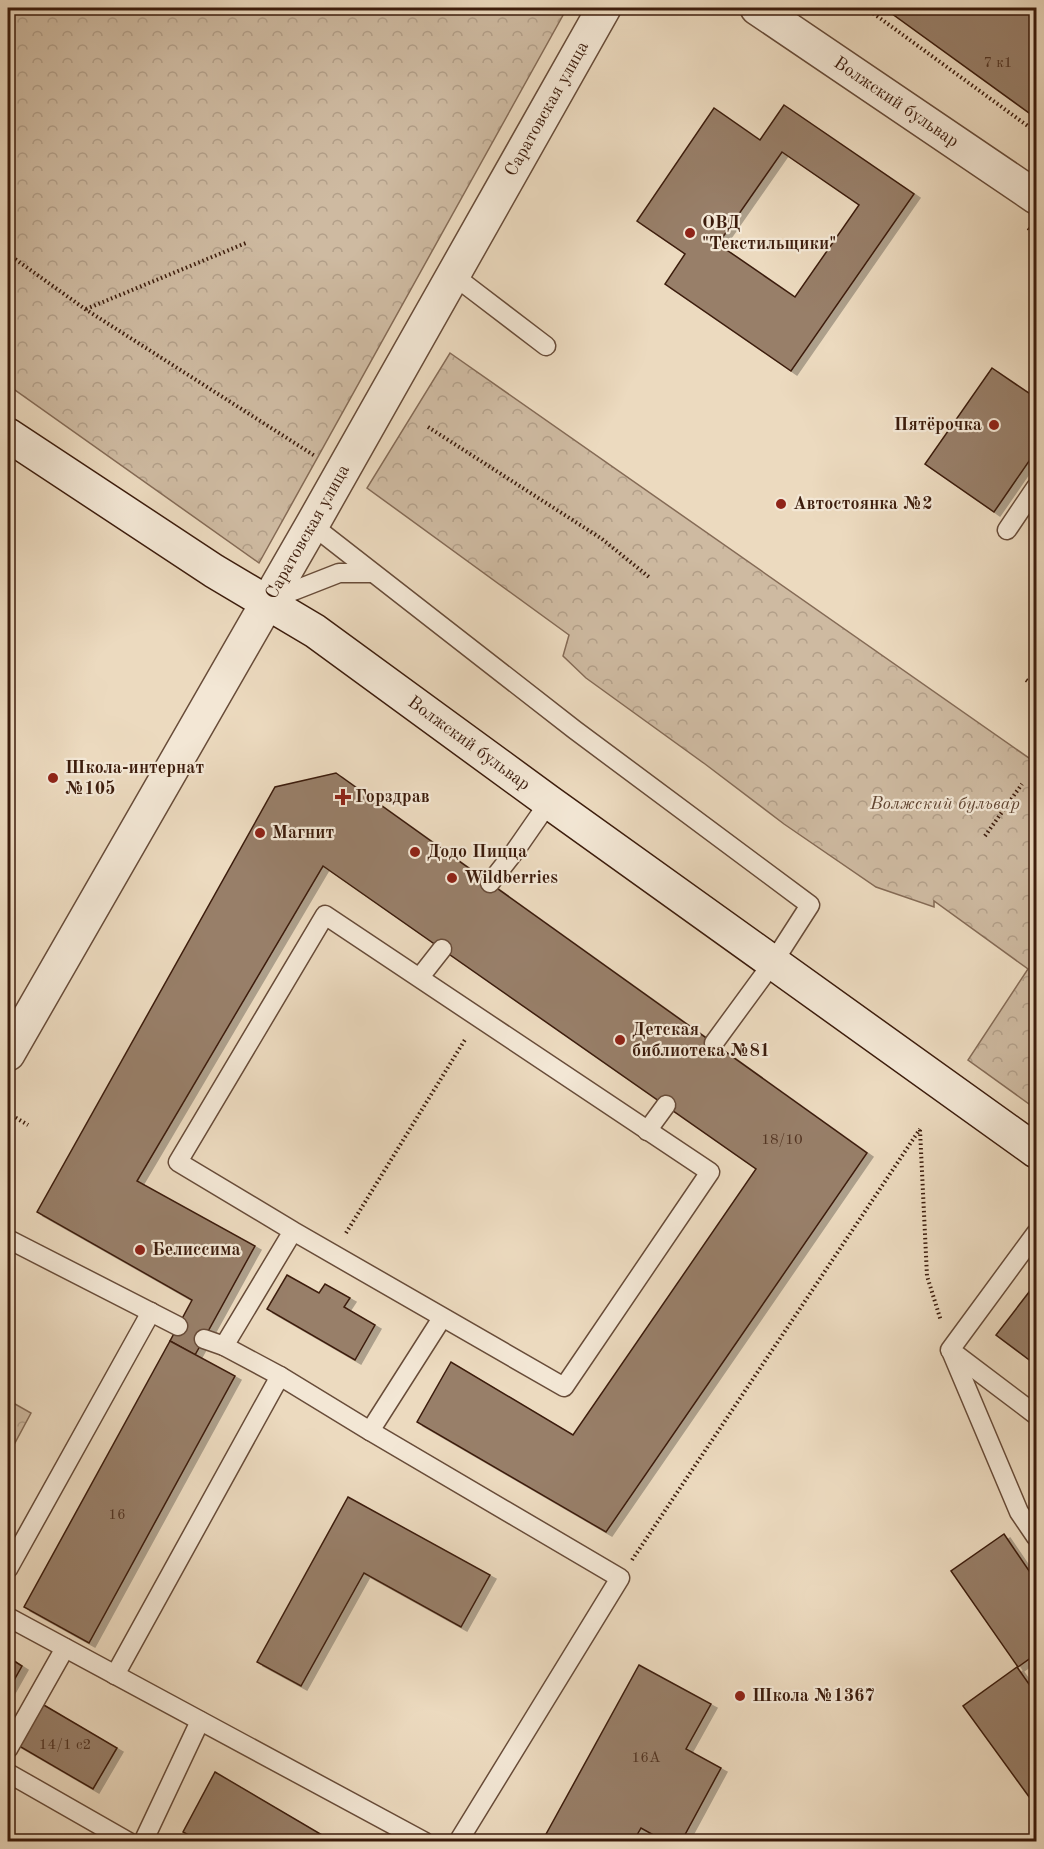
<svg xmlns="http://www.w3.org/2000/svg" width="1044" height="1849" font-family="'Old Standard TT',serif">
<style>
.forest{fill:url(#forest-crowns);stroke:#856b56;stroke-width:1.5}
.building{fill:#987f69;stroke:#3c1c0c;stroke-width:1.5;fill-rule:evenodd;filter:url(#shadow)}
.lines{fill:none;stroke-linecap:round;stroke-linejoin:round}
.service-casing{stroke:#684c39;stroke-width:21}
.tertiary-casing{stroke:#684c39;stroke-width:36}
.secondary-casing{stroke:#3c1c0c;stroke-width:36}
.path{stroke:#3c1c0c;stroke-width:4;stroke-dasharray:1.5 3;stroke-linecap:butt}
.service{stroke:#f3e7d5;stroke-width:18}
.tertiary{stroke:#f3e7d5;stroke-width:33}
.secondary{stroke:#f3e7d5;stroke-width:33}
.poi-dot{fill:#8f2418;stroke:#f3e7d5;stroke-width:2}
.labels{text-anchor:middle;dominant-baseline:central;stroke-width:4.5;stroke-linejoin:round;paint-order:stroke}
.number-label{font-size:15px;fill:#533523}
.street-label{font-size:18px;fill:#3c1c0c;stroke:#f3e7d5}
.poi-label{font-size:18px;font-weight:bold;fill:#3c1c0c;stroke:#f3e7d5;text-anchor:start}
.park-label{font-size:18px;font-style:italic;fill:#604431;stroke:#f3e7d5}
</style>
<defs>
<pattern id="forest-crowns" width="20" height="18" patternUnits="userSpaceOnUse" patternTransform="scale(1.5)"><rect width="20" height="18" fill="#cebaa1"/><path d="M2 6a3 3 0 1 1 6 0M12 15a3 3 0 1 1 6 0" fill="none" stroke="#b29f89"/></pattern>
<filter id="shadow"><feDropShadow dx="6" dy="4" stdDeviation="0" flood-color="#0004"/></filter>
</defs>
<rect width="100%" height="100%" fill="#ecdabf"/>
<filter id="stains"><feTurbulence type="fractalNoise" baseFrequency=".00333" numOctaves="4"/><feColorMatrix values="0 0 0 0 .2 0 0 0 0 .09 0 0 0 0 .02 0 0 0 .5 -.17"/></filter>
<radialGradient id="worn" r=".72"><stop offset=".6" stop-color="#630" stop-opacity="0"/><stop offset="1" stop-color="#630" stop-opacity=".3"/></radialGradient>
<g class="forest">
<path d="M8 8H567L259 563 8 385Z"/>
<path d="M450 353 1036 763V1109L968 1060 1028 969 934 901V907L876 887 784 824 705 764 586 678 563 656 569 635 367 488Z"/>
<path d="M8 1400 31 1413 9 1454 8 1453Z"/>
</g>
<g class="building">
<path d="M884 8H1036V118Z"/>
<path d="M784 105 914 194 791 371 665 284 685 254 637 221 714 108 760 140ZM782 152 859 205 795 297 718 244Z"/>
<path d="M992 368 1036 398V451L994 512 925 464Z"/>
<path d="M336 773 867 1153 606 1532 417 1422 451 1362 573 1435 756 1169 323 866 137 1181 255 1246 195 1355 170 1341 192 1300 37 1212 275 787Z"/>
<path d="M287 1275 319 1293 325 1284 350 1298 344 1307 375 1325 355 1360 267 1309Z"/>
<path d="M1036 1283V1365L996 1335Z"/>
<path d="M170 1341 235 1376 89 1643 24 1607Z"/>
<path d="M348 1497 490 1575 461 1627 364 1573 301 1686 257 1662Z"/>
<path d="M1004 1534 1036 1581V1654L1018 1667 951 1571Z"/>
<path d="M8 1657 22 1666 8 1691Z"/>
<path d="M639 1665 711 1704 686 1749 721 1768 681 1842H666L641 1828 633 1842H555L545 1836Z"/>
<path d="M1017 1667 1036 1694V1803L1035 1805 963 1706Z"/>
<path d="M37 1701 117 1748 93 1789 14 1743Z"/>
<path d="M215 1772 334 1842H201L183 1832Z"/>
</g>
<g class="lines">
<defs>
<g id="service">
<path d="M453 275 546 346"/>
<path d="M312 525 575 730 810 905 774 961 714 1043"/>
<path d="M1007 530 1036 487"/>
<path d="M270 600 339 573H372"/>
<path d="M490 883 515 851 549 802"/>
<path d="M420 977 442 949"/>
<path d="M647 1131 666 1105"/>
<path d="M1036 1233 950 1350 1036 1415"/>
<path d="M8 1239 178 1326"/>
<path d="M442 1318 370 1431 620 1578 458 1842"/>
<path d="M224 1346 293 1231 178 1162 325 915 710 1172 564 1387 293 1231"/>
<path d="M951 1351 1019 1512 1036 1537"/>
<path d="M280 1376 370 1431"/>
<path d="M8 1569 151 1312"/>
<path d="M8 1617 425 1842"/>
<path d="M115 1675 280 1376 224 1346 204 1339"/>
<path d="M8 1749 65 1648"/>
<path d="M8 1773 129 1842"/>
<path d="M143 1842 200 1721"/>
</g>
<g id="tertiary">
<path id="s1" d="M757 8 1036 197"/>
<path id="s2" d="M8 1054 312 525 604 8"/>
</g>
<g id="secondary">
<path id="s3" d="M8 435 214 571 315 631 549 802 1036 1151"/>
</g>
</defs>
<use href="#service" class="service-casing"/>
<use href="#tertiary" class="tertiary-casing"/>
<use href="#secondary" class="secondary-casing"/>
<g class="path">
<path d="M866 8 1036 132"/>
<path d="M1028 228 1036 234"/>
<path d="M8 254 85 309 315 456"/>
<path d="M86 309 246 243"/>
<path d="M428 427 602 539 649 577"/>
<path d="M1026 680 1036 687"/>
<path d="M985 836 1022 784"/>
<path d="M8 1113 28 1125"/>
<path d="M920 1130 927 1276 941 1321"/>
<path d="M346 1233 466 1038"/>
<path d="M632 1560 920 1129"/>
</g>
<use href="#service" class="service"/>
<use href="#tertiary" class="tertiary"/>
<use href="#secondary" class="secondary"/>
</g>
<g class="poi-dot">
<circle cx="690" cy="233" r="6"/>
<circle cx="994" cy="425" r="6"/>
<circle cx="781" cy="504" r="6"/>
<circle cx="53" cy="778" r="6"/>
<path d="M340 788h6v6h6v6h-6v6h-6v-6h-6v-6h6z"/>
<circle cx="260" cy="833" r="6"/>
<circle cx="415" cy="852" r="6"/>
<circle cx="452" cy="878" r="6"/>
<circle cx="620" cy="1040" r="6"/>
<circle cx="140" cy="1250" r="6"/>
<circle cx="740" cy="1696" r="6"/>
</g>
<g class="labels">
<g class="number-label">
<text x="998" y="63">7 к1</text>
<text x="782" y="1140">18/10</text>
<text x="117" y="1515">16</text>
<text x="65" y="1745">14/1 с2</text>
<text x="646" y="1758">16А</text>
</g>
<g class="street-label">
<text stroke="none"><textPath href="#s1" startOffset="168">Волжский бульвар</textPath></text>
<text stroke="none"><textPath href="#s2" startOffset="1088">Саратовская улица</textPath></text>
<text stroke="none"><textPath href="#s2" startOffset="602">Саратовская улица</textPath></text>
<text stroke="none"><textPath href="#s3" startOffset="555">Волжский бульвар</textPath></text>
</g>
<g class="poi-label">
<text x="702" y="223">ОВД<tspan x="702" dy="21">"Текстильщики"</tspan></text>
<text x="982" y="425" text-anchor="end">Пятёрочка</text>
<text x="793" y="504">Автостоянка №2</text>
<text x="65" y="768">Школа-интернат<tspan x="65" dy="21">№105</tspan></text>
<text x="355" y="797">Горздрав</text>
<text x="272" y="833">Магнит</text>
<text x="427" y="852">Додо Пицца</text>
<text x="464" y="878">Wildberries</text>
<text x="632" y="1030">Детская<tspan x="632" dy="21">библиотека №81</tspan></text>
<text x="152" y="1250">Белиссима</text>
<text x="752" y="1696">Школа №1367</text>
</g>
<g class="park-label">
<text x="945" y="804">Волжский бульвар</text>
</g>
</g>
<rect width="1044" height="1849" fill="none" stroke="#ecdabf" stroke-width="30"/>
<rect x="9" y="9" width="1026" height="1831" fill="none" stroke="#3c1c0c" stroke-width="3"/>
<rect x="15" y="15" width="1014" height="1819" fill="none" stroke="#3c1c0c" stroke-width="1.5"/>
<rect width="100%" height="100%" filter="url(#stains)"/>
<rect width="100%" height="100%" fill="url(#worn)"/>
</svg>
